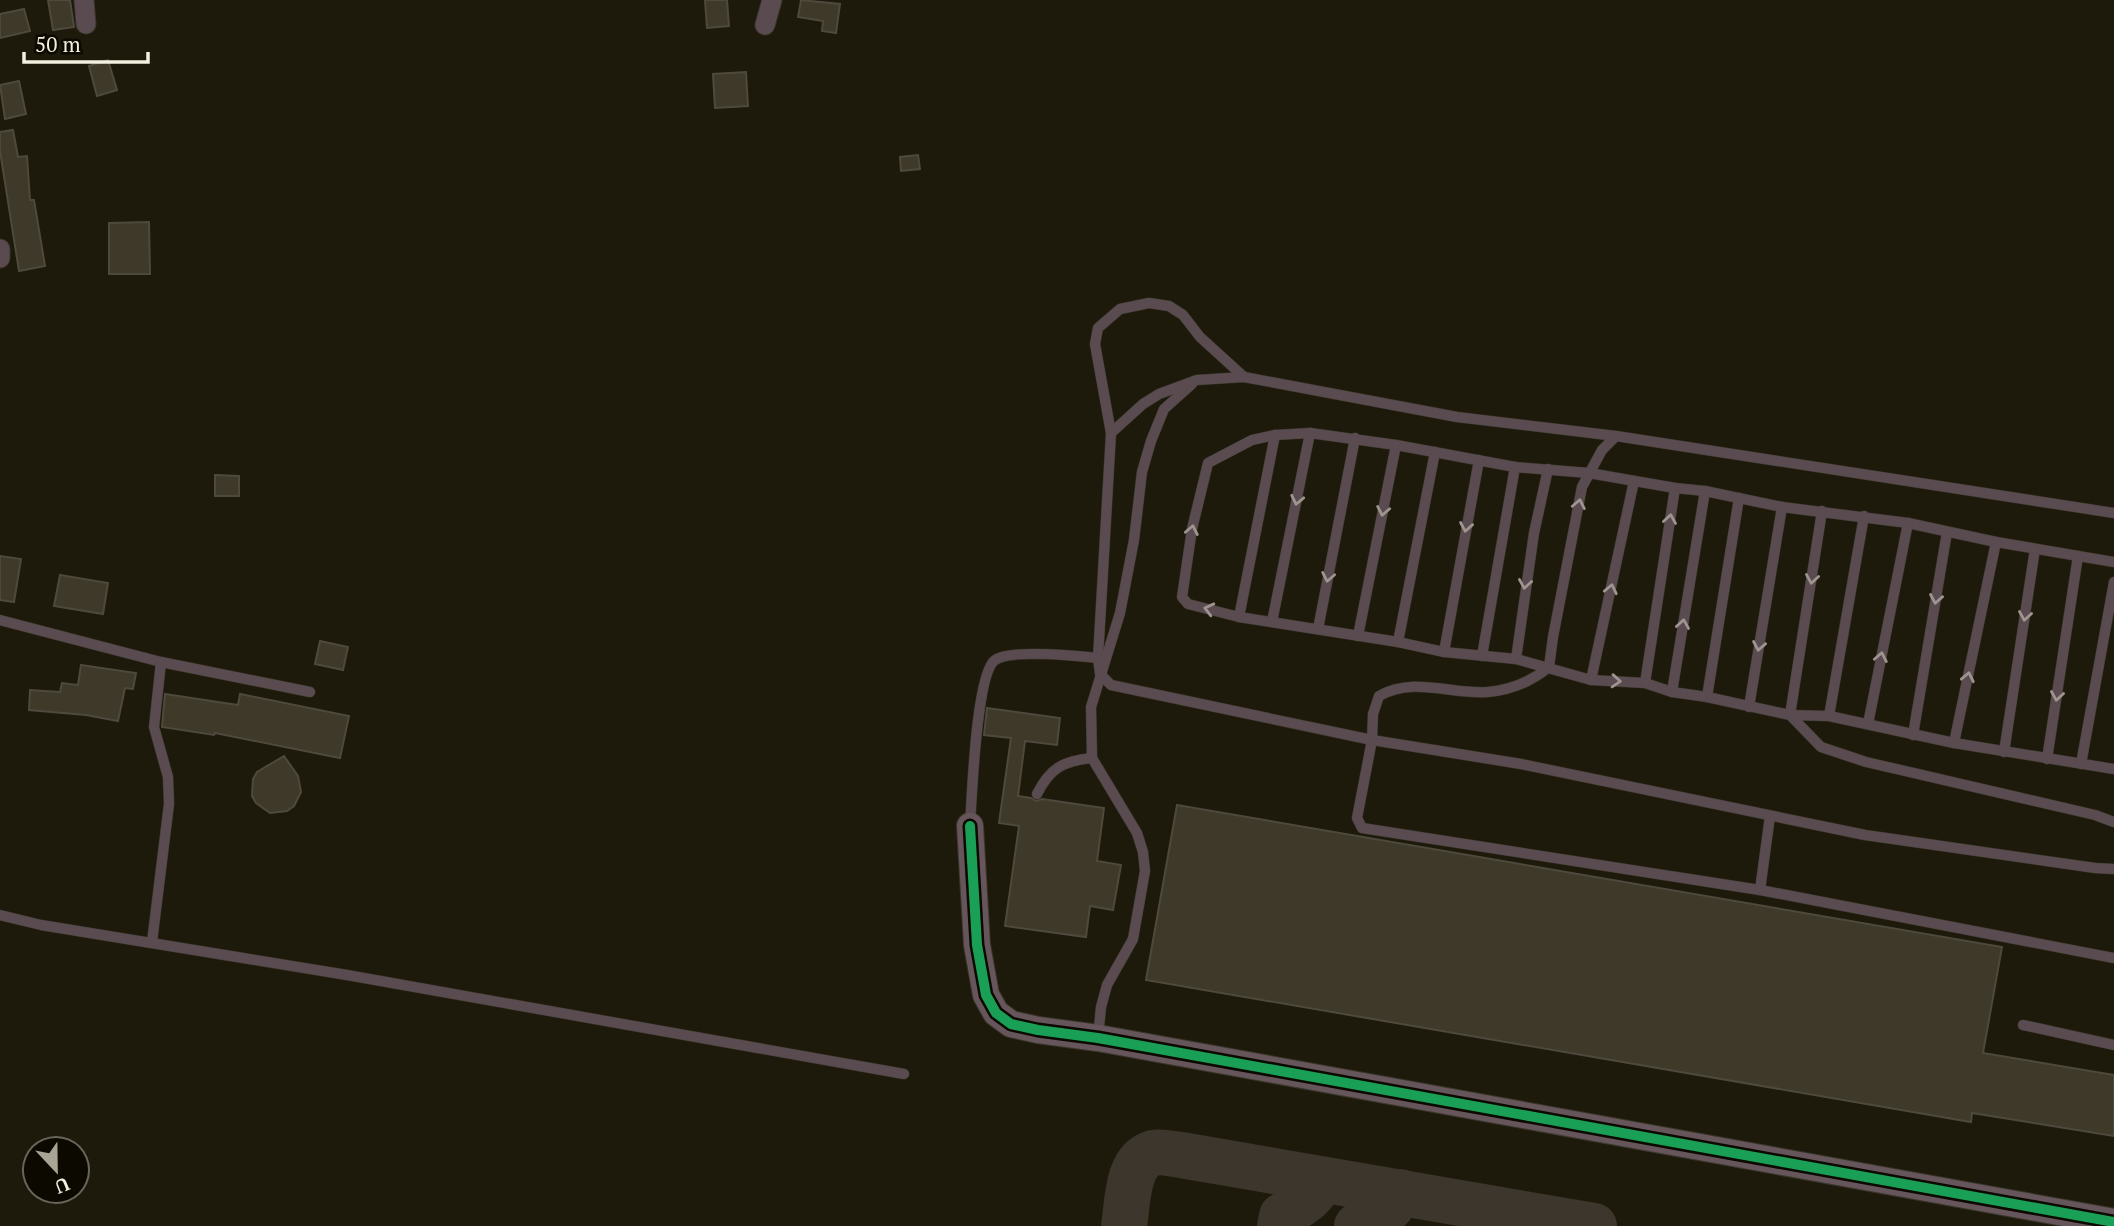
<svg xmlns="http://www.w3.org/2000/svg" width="2114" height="1226" font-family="'PT Serif',serif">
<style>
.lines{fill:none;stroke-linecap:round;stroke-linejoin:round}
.taxiway{stroke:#3c362c;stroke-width:46}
.building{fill:#3e3928;stroke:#4d4a3d;stroke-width:2}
.lane-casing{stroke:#3a372b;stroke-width:11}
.street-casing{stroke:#3a372b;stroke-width:21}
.secondary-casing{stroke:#3a372b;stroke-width:28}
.lane{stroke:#594b4f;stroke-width:10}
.street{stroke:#594b4f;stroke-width:19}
.secondary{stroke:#66555a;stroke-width:26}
.cycleway-casing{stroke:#0c0901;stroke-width:15}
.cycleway{stroke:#1a9f57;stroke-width:10}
.oneway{stroke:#9f9590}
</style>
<rect width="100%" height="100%" fill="#1e1a0b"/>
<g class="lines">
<g class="taxiway">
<path d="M1124 1226C1128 1203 1126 1161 1153 1153 1161 1151 1172 1154 1181 1155L1594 1226"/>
<path d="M1280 1226 1282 1216C1298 1205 1316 1199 1320 1179"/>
<path d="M1357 1226C1376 1221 1392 1211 1400 1192"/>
</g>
</g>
<g class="building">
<path d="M48 0H70L74 27 53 30Z"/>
<path d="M705 0H727L729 26 707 28Z"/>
<path d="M801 0 840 4 836 33 822 31 823 21 798 17Z"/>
<path d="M24 9 30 31 0 38V14Z"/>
<path d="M108 60 117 90 97 96 89 66Z"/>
<path d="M746 72 748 106 715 108 713 74Z"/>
<path d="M19 81 26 114 5 119 0 85Z"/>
<path d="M13 130 18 157 27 156 30 200H34L45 266 19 271 0 151V132Z"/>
<path d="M918 155 920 169 901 171 900 157Z"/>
<path d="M149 222 150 274H109V223Z"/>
<path d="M215 475 239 476V496H215Z"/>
<path d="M0 556 21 559 14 602 0 600Z"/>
<path d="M60 575 108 583 103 614 54 606Z"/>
<path d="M320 641 348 647 343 670 315 664Z"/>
<path d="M81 665 136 673 133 689 125 688 118 721 86 715 29 710 30 690 60 692 62 683 78 685Z"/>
<path d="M165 694 238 705 240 694 349 716 340 758 215 733 214 735 162 727Z"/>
<path d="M987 708 1060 718 1057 745 1025 741 1018 796 1031 798 1036 801 1042 799 1104 808 1097 861 1121 865 1113 910 1090 906 1086 937 1005 926 1019 826 999 823 1011 738 984 735Z"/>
<path d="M284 756 298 776 301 792 294 806 287 811 270 813 256 803 252 796 253 779 257 772Z"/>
<path d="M1177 805 2002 947 1983 1053 2114 1075V1136L1972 1113 1971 1122 1146 980Z"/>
</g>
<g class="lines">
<defs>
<g id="lane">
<path d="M1111 433 1095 344 1098 328 1120 309 1149 303 1169 306 1183 315 1200 337 1244 377"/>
<path d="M1616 436 1602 450 1582 487 1553 637 1549 667C1532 681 1510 690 1488 692 1451 695 1415 676 1379 696L1373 714 1372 740 1357 818 1362 828 1760 890 2114 958"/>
<path d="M2114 562 1996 542 1908 523 1782 507 1705 491 1675 488 1589 473 1515 467 1396 445 1310 433 1275 435 1252 440 1208 463 1192 529 1182 597 1188 604 1239 617 1398 642 1444 652 1516 659 1591 680 1645 683 1672 692 1707 697 1790 715 1829 716 1954 743 2114 769"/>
<path d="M1239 617 1275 435"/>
<path d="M0 620 161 662 310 692"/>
<path d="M1272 622 1310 433"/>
<path d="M1318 629 1355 438"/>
<path d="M1358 636 1396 445"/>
<path d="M1398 642 1435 452"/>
<path d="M1444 652 1479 460"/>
<path d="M1482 656 1515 467"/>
<path d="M1098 658 1111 433 1143 404 1159 394 1197 380 1244 377 1457 417 1616 436 2114 513"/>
<path d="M1516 659 1534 533 1548 469"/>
<path d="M1591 680 1634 481"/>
<path d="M1645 683 1675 488"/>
<path d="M1672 692 1705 491"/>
<path d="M1707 697 1739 498"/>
<path d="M1749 707 1782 507"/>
<path d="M1790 715 1821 747 1866 762 2095 815 2114 822"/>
<path d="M1790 715 1822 511"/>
<path d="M1829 716 1864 516"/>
<path d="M1868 724 1908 523"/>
<path d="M1913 735 1947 532"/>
<path d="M1954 743 1996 542"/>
<path d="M2004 752 2035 549"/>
<path d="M2047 759 2078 556"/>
<path d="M2081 764 2114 582"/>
<path d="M1037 794C1050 768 1063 761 1092 758"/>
<path d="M970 825C972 797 976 674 995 660 1010 649 1079 656 1098 658L1100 674 1111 685 1372 740 1521 764 1865 835 2095 868 2114 869"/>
<path d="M1760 890 1770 816"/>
<path d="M0 915 41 925 347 975 904 1074"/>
<path d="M152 942 169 804 168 777 154 727 161 662"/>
<path d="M2023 1025 2114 1045"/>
<path d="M1098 1038 1101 1007 1107 985 1133 939 1145 871 1143 852 1137 833 1092 758 1091 707 1120 613 1134 540 1142 472 1151 441 1164 409 1192 384"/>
</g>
<g id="street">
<path d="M84 0 86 24"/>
<path d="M765 25 772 0"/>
<path d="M0 249V258"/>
</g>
<path id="secondary" d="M970 826 977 945 986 995 996 1013 1011 1024 1038 1030 1098 1038 2114 1222"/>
</defs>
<use href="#lane" class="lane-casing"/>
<use href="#street" class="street-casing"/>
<use href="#secondary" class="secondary-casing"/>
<use href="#lane" class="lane"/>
<use href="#street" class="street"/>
<use href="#secondary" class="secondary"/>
<defs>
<path id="cycleway" d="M970 826 977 945 986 995 996 1013 1011 1024 1038 1030 1098 1038 2114 1222"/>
</defs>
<use href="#cycleway" class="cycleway-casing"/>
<use href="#cycleway" class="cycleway"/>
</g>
<defs><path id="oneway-chevron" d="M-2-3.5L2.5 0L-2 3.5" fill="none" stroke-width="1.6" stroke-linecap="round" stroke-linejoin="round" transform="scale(1.75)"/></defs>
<g class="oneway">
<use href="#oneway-chevron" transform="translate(1297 500) rotate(102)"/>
<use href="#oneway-chevron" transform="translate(1579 504) rotate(-79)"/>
<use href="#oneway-chevron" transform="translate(1383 511) rotate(101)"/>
<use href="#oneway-chevron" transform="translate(1670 519) rotate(-81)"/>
<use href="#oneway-chevron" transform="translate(1466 527) rotate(100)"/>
<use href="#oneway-chevron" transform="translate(1192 530) rotate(-79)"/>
<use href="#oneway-chevron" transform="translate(1328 577) rotate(101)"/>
<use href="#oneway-chevron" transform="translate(1812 579) rotate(99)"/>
<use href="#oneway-chevron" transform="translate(1525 584) rotate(99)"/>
<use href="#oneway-chevron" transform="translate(1611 589) rotate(-78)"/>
<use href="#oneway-chevron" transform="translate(1936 599) rotate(100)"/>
<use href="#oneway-chevron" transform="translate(1209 609) rotate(-166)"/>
<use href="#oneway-chevron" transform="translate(2025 616) rotate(99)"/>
<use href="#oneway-chevron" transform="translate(1683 624) rotate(-81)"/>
<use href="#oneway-chevron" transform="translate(1759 646) rotate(100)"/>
<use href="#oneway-chevron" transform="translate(1881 657) rotate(-79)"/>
<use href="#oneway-chevron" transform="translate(1968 677) rotate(-78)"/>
<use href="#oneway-chevron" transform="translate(1616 681) rotate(4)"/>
<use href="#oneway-chevron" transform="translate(2057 696) rotate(99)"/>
</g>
<g transform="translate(56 1170) rotate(158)"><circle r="33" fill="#0c0901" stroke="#69655a" stroke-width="2"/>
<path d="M0-5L12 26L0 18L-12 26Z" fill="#a9a595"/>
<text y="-10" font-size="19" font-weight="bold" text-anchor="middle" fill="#f4f0e0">U</text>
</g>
<path d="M24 52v10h124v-10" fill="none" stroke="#f4f0e0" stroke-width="3.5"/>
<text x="35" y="52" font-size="21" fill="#f4f0e0" stroke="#0c0901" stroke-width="5" paint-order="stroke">50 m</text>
</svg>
